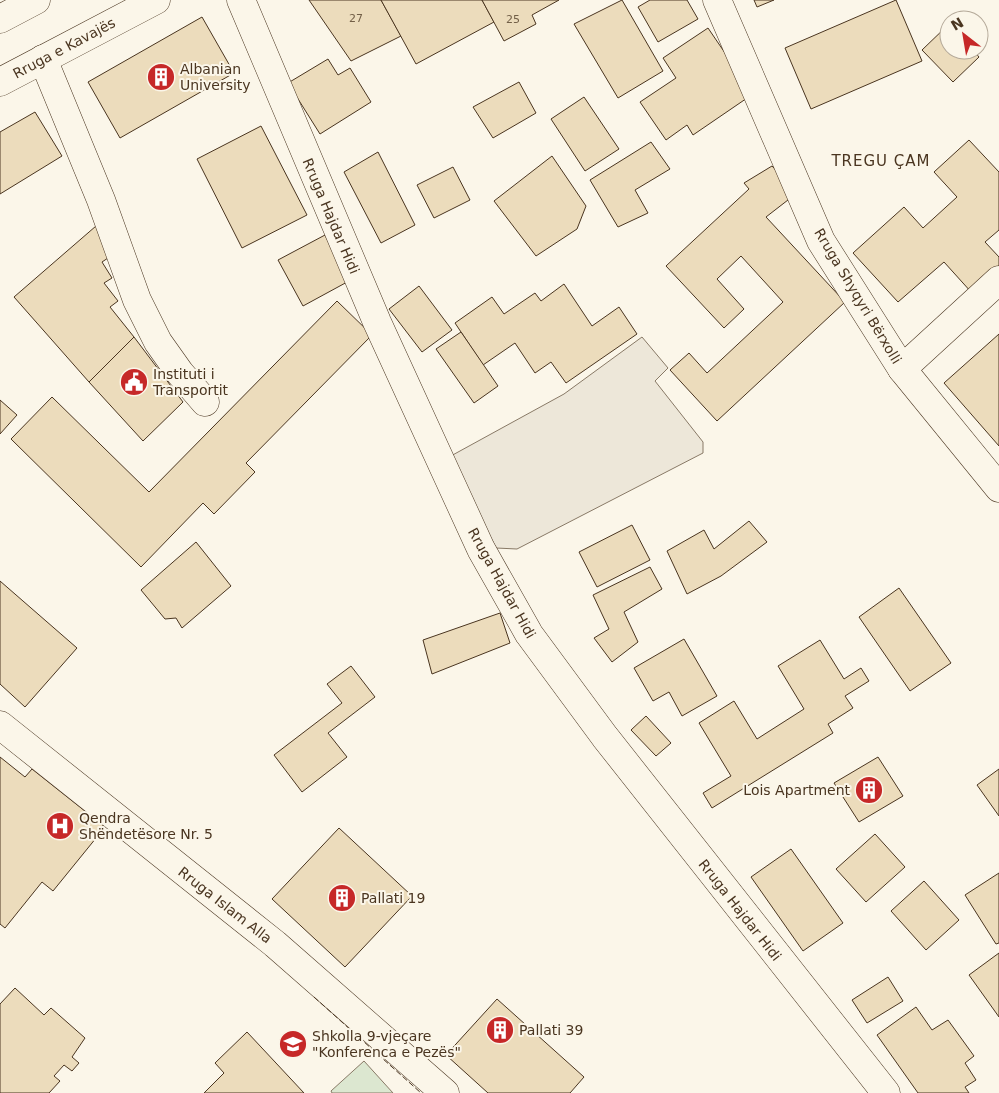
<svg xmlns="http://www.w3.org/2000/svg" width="999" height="1093" font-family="'DejaVu Sans',sans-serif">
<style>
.green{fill:#dce7d0;stroke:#887966}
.parking{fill:#ede7d9;stroke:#887966}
.building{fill:#ecdcbc;stroke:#4a3520}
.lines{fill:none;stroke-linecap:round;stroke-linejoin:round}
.minor-casing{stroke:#4a3520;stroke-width:29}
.secondary-casing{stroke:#4a3520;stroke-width:29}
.minor{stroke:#fbf6e9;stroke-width:28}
.secondary{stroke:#fbf6e9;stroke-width:28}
.fence{stroke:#4a3520;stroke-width:1;stroke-dasharray:6 2.5;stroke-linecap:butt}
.labels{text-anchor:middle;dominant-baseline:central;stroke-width:4;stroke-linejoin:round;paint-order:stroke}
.number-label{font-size:11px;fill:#725f47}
.street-label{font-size:14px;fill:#4a3520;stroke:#fbf6e9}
.poi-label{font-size:14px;fill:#4a3520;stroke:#fbf6e9;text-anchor:start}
.neighbourhood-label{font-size:15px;letter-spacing:1px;fill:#4a3520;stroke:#fbf6e9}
</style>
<rect width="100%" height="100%" fill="#fbf6e9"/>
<path class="green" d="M364 1061 393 1093H332L331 1091Z"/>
<path class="parking" d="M642 337 668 368 655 381 703 442V453L517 549 496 548 449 457 564 394Z"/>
<g class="building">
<path d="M309 0H381L401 36 351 61Z"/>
<path d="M381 0H482L494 22 416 64Z"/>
<path d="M482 0H559L532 15 536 24 504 41Z"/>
<path d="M622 0 663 71 618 98 574 24Z"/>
<path d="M650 0H687L698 19 658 42 638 7Z"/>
<path d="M754 0H774L757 7Z"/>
<path d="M896 0 922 61 811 109 785 48Z"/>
<path d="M202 17 234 73 120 138 88 82Z"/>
<path d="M948 25 949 50H973L979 57 953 82 922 50Z"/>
<path d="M708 28 753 94 693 135 687 125 666 140 640 102 676 78 663 58Z"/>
<path d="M328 59 338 75 350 68 371 102 320 134 288 83Z"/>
<path d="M519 82 536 113 493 138 473 107Z"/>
<path d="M584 97 619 149 585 171 551 119Z"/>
<path d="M35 112 62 156 0 194V132Z"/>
<path d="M261 126 307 215 242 248 197 159Z"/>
<path d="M969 140 999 172V230L985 242 999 257V269L972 293 944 262 898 302 853 253 904 207 923 228 957 197 934 172Z"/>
<path d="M651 142 670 169 635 190 648 213 618 227 590 180Z"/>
<path d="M378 152 415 225 381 243 344 172Z"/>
<path d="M552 156 586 206 577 229 536 256 494 201Z"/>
<path d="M772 166 797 193 766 217 845 302 717 421 670 370 689 353 707 373 783 302 741 256 717 279 744 309 724 328 666 266 749 189 744 183Z"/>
<path d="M453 167 470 200 434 218 417 185Z"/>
<path d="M96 226 114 254 102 262 112 278 104 283 118 301 110 307 134 337 89 382 14 297Z"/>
<path d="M325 235 349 281 303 306 278 260Z"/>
<path d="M564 284 592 326 619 307 637 334 566 383 551 362 535 373 515 343 483 365 455 323 492 297 504 314 535 293 541 301Z"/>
<path d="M419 286 452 330 422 352 389 309Z"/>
<path d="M337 301 372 335 246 463 255 472 214 514 203 503 141 567 11 439 52 397 149 492Z"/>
<path d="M461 332 498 386 474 403 436 349Z"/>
<path d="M999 334V446L944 383Z"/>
<path d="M134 337 183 402 143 441 89 382Z"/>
<path d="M0 400 17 415 0 434Z"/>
<path d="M749 521 767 542 721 576 687 594 667 551 704 530 714 549Z"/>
<path d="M632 525 650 560 597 587 579 552Z"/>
<path d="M196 542 231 586 182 628 176 618 165 619 141 590Z"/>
<path d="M650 567 662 589 624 612 638 642 612 662 594 638 609 629 593 595Z"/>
<path d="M0 581 77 648 25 707 0 684Z"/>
<path d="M899 588 951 663 910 691 859 617Z"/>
<path d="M500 613 510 643 432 674 423 640Z"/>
<path d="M684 639 717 696 682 716 669 692 653 701 634 668Z"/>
<path d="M820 640 844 679 861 668 869 681 845 696 853 708 828 724 833 733 712 808 703 793 731 776 699 723 734 701 757 739 804 709 778 666Z"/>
<path d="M351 666 375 697 328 733 347 757 302 792 274 755 342 703 327 684Z"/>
<path d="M646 716 671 743 656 756 631 730Z"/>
<path d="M0 757 25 777 32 769 105 827 53 891 42 882 5 928 0 924Z"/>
<path d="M878 757 903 796 859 822 834 783Z"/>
<path d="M999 769V816L977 785Z"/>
<path d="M339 828 412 896 345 967 272 899Z"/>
<path d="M875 834 905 867 866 902 836 869Z"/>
<path d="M791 849 843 923 803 951 751 877Z"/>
<path d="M999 873V943L996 944 965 895Z"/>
<path d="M924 881 959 920 926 950 891 911Z"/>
<path d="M999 953V1017L969 975Z"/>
<path d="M888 977 903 1001 867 1023 852 1000Z"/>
<path d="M15 988 44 1015 51 1008 85 1038 72 1057 79 1063 72 1071 64 1065 54 1076 60 1081 49 1093H0V1004Z"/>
<path d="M497 999 584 1077 570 1093H488L446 1055Z"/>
<path d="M916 1007 932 1030 948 1020 974 1056 965 1063 976 1080 965 1087 969 1093H918L877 1035Z"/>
<path d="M247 1032 304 1093H204L224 1073 215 1063Z"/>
</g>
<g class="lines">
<defs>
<g id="minor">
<path d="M241 0 377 322 481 549 529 634 605 737 886 1093"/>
<path d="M717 0 821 241 902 369 999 488"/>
<path d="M43 59 101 200 137 300 158 342 180 373 205 402"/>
<path d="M902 369 999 280"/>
<path d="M0 725 275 944 445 1093"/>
</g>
<g id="secondary">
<path d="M0 19 36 0"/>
<path d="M0 82 156 0"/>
</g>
</defs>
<use href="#minor" class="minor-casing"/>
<use href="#secondary" class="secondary-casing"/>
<use href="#minor" class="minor"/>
<use href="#secondary" class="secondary"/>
<path class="fence" d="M314 997 421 1093"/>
</g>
<defs>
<symbol id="building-disc" viewBox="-11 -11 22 22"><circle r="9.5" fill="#c62828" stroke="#fbf6e9"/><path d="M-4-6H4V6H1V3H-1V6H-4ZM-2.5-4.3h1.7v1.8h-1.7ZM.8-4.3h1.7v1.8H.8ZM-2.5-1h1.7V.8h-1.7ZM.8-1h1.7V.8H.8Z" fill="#fff"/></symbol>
<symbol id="civic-disc" viewBox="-11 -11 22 22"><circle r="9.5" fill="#c62828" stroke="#fbf6e9"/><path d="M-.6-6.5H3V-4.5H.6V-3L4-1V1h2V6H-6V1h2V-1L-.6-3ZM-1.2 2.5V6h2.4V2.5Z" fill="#fff"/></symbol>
<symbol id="hospital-disc" viewBox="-11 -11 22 22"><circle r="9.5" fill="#c62828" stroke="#fbf6e9"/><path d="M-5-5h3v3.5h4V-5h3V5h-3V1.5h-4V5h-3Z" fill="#fff"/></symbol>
<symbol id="school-disc" viewBox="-11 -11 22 22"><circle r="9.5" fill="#c62828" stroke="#fbf6e9"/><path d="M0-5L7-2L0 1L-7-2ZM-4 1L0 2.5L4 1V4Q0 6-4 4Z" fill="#fff"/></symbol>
</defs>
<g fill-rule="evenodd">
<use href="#building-disc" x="145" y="61" width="32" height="32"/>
<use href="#civic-disc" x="118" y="366" width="32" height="32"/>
<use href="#building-disc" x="853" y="774" width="32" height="32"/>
<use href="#hospital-disc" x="44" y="810" width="32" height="32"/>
<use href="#building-disc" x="326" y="882" width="32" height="32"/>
<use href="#building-disc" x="484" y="1014" width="32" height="32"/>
<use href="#school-disc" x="277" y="1028" width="32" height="32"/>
</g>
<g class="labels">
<g class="number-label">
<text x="356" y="18">27</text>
<text x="513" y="19">25</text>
</g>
<g class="street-label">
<text transform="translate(64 48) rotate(-28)">Rruga e Kavajës</text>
<text transform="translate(331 216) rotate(67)">Rruga Hajdar Hidi</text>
<text transform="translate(858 296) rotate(59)">Rruga Shyqyri Bërxolli</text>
<text transform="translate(502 583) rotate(61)">Rruga Hajdar Hidi</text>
<text transform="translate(225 905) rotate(38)">Rruga Islam Alla</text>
<text transform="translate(740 910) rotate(52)">Rruga Hajdar Hidi</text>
</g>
<g class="poi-label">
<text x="180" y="69">Albanian<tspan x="180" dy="16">University</tspan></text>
<text x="153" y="374">Instituti i<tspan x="153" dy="16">Transportit</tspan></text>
<text x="850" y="790" text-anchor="end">Lois Apartment</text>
<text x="79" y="818">Qendra<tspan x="79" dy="16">Shëndetësore Nr. 5</tspan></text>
<text x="361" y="898">Pallati 19</text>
<text x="519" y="1030">Pallati 39</text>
<text x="312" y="1036">Shkolla 9-vjeçare<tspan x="312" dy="16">"Konferenca e Pezës"</tspan></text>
</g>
<g class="neighbourhood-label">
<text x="881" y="161">TREGU ÇAM</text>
</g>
</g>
<g transform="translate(964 35) rotate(329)"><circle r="24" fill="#fbf6e9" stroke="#b4a999"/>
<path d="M0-4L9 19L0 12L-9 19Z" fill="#c62828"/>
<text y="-8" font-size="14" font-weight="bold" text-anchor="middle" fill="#4a3520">N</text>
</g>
</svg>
